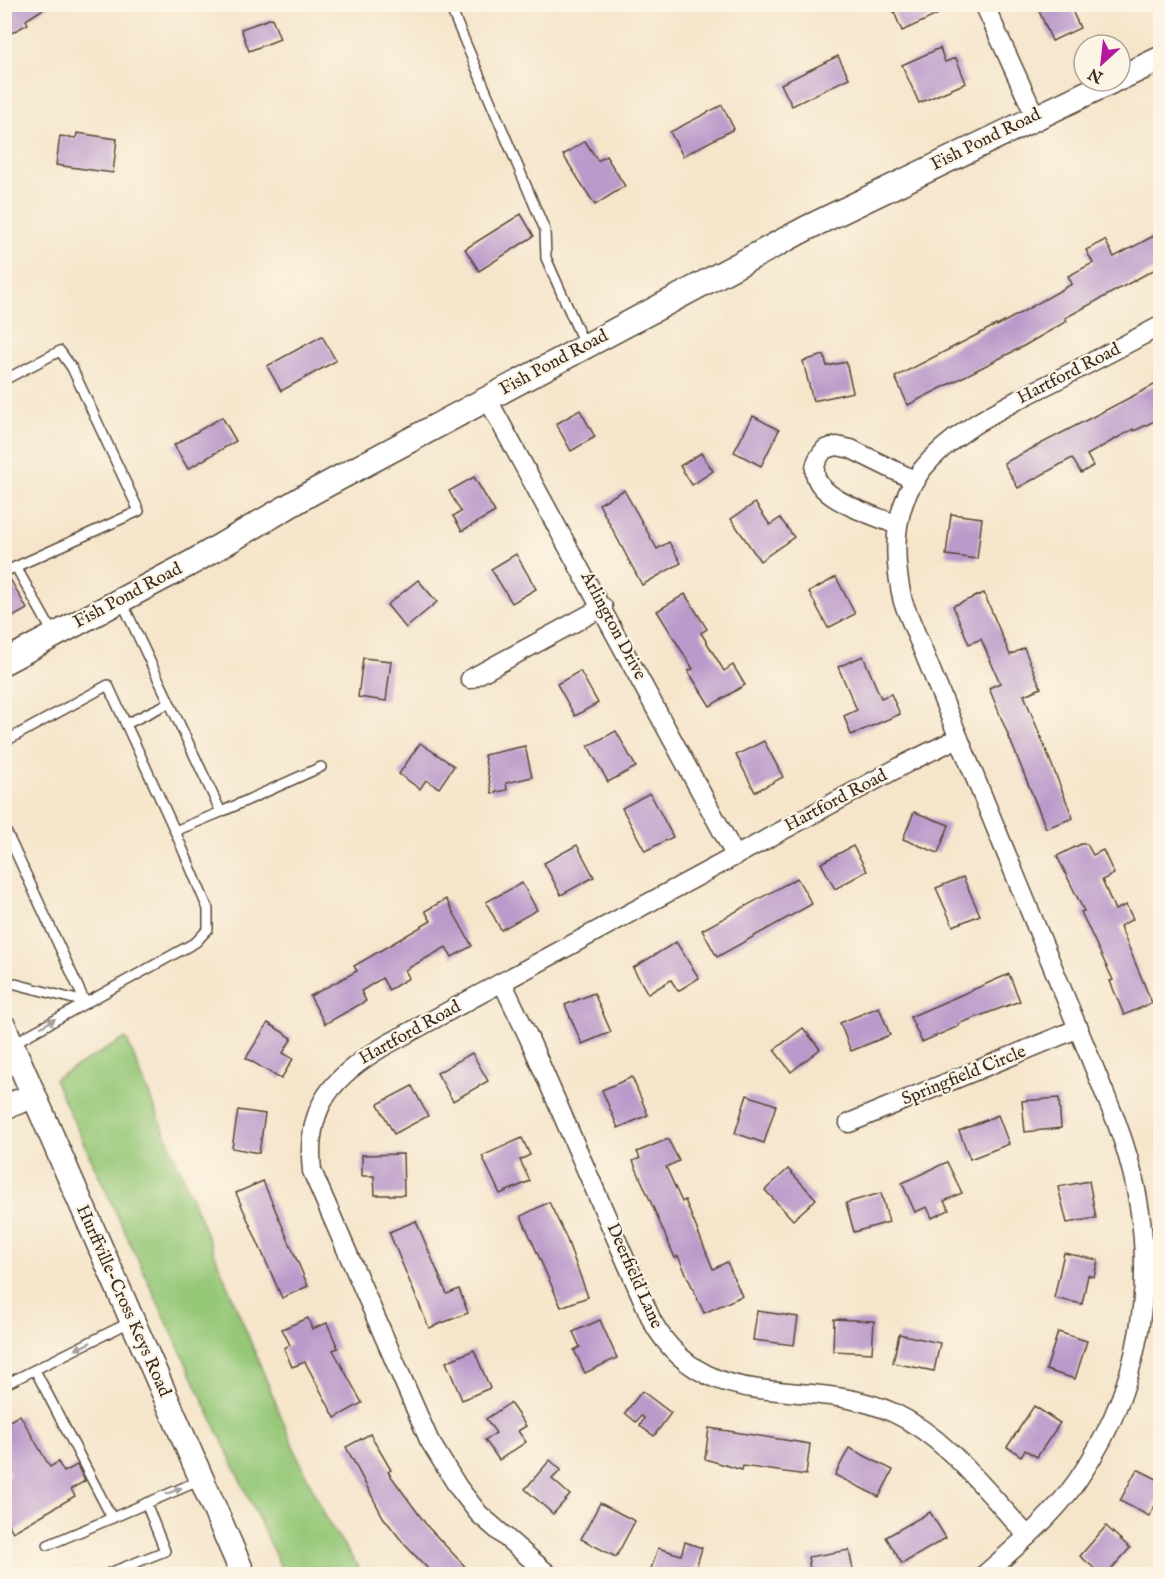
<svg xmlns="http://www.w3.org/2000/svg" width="1165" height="1579" font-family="'IM FELL English',serif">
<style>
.green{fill:#96c878;stroke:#68794b;stroke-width:1.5}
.building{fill:#ba9aca}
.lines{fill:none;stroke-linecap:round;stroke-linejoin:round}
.lane-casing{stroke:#574638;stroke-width:12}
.street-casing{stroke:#574638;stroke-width:21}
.secondary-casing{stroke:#574638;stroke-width:27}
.lane{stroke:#fff;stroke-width:9}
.street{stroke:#fff;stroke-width:18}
.secondary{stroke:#fff;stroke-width:24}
.oneway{fill:#a79f9a}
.labels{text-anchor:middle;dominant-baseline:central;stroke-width:4.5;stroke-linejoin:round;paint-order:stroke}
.street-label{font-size:18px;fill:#3b2a1e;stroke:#fcf5e5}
</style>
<rect width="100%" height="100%" fill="#fcf5e5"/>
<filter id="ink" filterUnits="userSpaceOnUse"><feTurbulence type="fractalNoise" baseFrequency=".0167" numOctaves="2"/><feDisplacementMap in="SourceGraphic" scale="12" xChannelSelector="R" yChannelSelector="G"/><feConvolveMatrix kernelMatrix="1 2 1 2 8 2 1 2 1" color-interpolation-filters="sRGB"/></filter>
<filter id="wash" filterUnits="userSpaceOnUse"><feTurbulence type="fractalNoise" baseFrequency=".008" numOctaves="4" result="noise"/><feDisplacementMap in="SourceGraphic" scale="24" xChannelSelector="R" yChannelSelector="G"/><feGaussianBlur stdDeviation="1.35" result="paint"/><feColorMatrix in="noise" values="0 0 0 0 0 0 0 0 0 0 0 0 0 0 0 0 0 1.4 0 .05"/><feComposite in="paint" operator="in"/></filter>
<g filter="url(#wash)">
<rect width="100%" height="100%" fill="#f5e5cb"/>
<path class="green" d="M126 1038 297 1455 328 1522 363 1574H284L54 1079Z"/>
<g id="blocks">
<g class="building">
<path d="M4 4H51L26 20 28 24 4 37Z"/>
<path d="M910 4H932L937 15 902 31 894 12Z"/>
<path d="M1036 4H1069L1080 28 1052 41Z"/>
<path d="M272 18 280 39 249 51 241 29Z"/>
<path d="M940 48 945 62 956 58 966 83 919 103 902 65Z"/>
<path d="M838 56 849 78 792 106 781 84Z"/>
<path d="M722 105 734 129 683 156 670 132Z"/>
<path d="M77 133 117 139 113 173 56 165 60 136 76 138Z"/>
<path d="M585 141 598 161 606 156 625 186 595 205 563 155Z"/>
<path d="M521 214 534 236 479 271 465 249Z"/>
<path d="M1161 232V266L1065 318 1067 321 1022 347 908 405 895 377 996 325 997 326 1072 284 1068 276 1093 263 1086 250 1105 240 1114 257Z"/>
<path d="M322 336 336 361 281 391 267 366Z"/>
<path d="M824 355 827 366 846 362 853 392 813 401 803 361Z"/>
<path d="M1156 384 1161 392V418L1134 431 1133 429 1087 455 1093 466 1081 473 1072 458 1018 488 1004 463Z"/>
<path d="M580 410 595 437 571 451 556 424Z"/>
<path d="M753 416 779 430 761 466 734 452Z"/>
<path d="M222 417 236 441 188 469 174 445Z"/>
<path d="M701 453 713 471 692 485 680 466Z"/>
<path d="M474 477 495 512 462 531 453 516 461 512 449 491Z"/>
<path d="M624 490 657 549 669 542 681 563 642 585 599 504Z"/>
<path d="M755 503 770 525 780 518 794 537 760 561 731 519Z"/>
<path d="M951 514 982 518 977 559 946 555Z"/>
<path d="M516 554 536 589 512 603 491 569Z"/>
<path d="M9 577 27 609 4 622V579Z"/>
<path d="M836 577 855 614 828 628 809 592Z"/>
<path d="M418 580 437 602 406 628 387 605Z"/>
<path d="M984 593 1010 655 1024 648 1041 688 1024 695 1073 818 1046 828 989 688 1000 683 981 639 969 644 953 606Z"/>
<path d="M685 594 707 629 701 633 724 671 733 665 745 685 710 706 688 671 693 669 657 611Z"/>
<path d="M863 656 881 698 891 694 900 714 851 735 844 716 857 710 838 667Z"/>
<path d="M363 658 391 661 386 701 358 697Z"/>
<path d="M580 671 598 703 575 716 557 684Z"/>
<path d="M616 731 636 767 608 782 588 746Z"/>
<path d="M764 741 783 777 755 792 736 755Z"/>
<path d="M420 743 454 766 439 788 426 780 420 789 399 774Z"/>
<path d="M525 746 532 777 506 783 507 790 492 793 484 755Z"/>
<path d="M650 793 673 837 645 851 622 808Z"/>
<path d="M914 812 949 825 938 853 903 839Z"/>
<path d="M1081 844H1087L1093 855 1103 850 1114 874 1102 880 1115 910 1126 905 1133 919 1120 926 1152 1003 1124 1015 1110 981 1113 980 1081 912 1084 911 1057 856Z"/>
<path d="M577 845 594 877 561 895 544 863Z"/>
<path d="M853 846 867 871 835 889 821 863Z"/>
<path d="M963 877 980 915 953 926 936 888Z"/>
<path d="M797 878 812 904 717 957 702 930Z"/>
<path d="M522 883 537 910 501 930 486 902Z"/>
<path d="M446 899 472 946 452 957 446 947 405 970 409 978 389 990 382 978 361 991 366 1001 325 1024 310 996 357 971 354 966 431 921 425 911Z"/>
<path d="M676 942 699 978 678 991 671 980 648 994 633 968Z"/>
<path d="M1009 974 1020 1001 958 1024 959 1026 922 1042 910 1017Z"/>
<path d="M594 993 611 1032 582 1044 565 1005Z"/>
<path d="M879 1007 890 1035 851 1051 840 1023Z"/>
<path d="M268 1023 292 1038 283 1053 293 1059 281 1079 246 1058Z"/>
<path d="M803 1028 820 1049 791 1072 774 1050Z"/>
<path d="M472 1053 488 1081 453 1101 437 1073Z"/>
<path d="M632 1077 648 1115 618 1128 602 1090Z"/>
<path d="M412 1086 428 1116 394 1134 378 1104Z"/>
<path d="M747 1095 776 1105 764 1143 735 1133Z"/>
<path d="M1059 1098 1061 1128 1025 1132 1022 1101Z"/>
<path d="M238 1110 265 1114 259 1153 232 1148Z"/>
<path d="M998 1115 1009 1144 970 1159 959 1131Z"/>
<path d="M522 1138 530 1155 520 1160 530 1181 500 1194 482 1156Z"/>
<path d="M668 1139 679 1161 666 1167 682 1202 685 1200 713 1269 727 1262 742 1296 704 1313 678 1256 675 1258 633 1161 640 1158 637 1152Z"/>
<path d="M403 1154 404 1195H375L374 1176H362V1155Z"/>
<path d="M947 1162 962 1193 944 1201 949 1210 932 1218 927 1207 915 1212 902 1183Z"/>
<path d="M788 1169 816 1199 793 1220 765 1190Z"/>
<path d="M263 1181 308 1286 282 1298 236 1193Z"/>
<path d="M1089 1181 1096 1218 1067 1223 1058 1187Z"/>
<path d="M881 1193 889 1222 854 1232 846 1203Z"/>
<path d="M549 1202 566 1237 588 1297 561 1307 521 1216Z"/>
<path d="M416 1221 447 1294 459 1289 468 1313 429 1328 389 1232Z"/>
<path d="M1064 1253 1098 1260 1094 1277 1088 1275 1082 1304 1054 1298Z"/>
<path d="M757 1311 798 1317 794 1345 753 1340Z"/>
<path d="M308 1318 312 1329 327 1323 338 1348 333 1350 362 1403 335 1418 305 1362 292 1367 284 1348 290 1345 282 1329Z"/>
<path d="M834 1319 874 1321 872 1353 833 1351Z"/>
<path d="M600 1320 617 1358 585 1373 574 1350 580 1347 573 1332Z"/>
<path d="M1058 1332 1087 1341 1075 1379 1046 1370Z"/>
<path d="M899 1334 940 1343 934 1371 893 1363Z"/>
<path d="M474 1350 490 1388 462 1400 446 1362Z"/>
<path d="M642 1391 671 1413 654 1436 640 1426 644 1418 641 1416 636 1422 625 1413Z"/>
<path d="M510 1403 526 1426 518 1431 526 1442 499 1460 485 1440 496 1433 486 1419Z"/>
<path d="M1034 1406 1060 1423 1037 1457 1025 1450 1021 1456 1007 1447Z"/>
<path d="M20 1415 50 1467 58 1462 64 1472 77 1465 85 1481 71 1489 75 1496 13 1532 4 1517V1479L10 1475 4 1465V1424Z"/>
<path d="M709 1428 810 1444 806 1475 743 1466 742 1470 705 1459Z"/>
<path d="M370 1434 391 1470 388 1472 428 1527 473 1575H434L405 1545 383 1517 346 1447Z"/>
<path d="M849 1448 893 1470 879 1497 835 1475Z"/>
<path d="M550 1460 561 1470 552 1479 570 1495 553 1514 525 1489Z"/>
<path d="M1137 1469 1161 1481V1495L1149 1516 1120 1501Z"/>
<path d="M600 1503 635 1521 616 1557 581 1539Z"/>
<path d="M930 1512 946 1538 902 1564 886 1537Z"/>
<path d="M1106 1526 1130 1548 1106 1575H1102L1080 1556Z"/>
<path d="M685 1542 702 1548 694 1575 650 1572 658 1548 681 1555Z"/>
<path d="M849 1550 854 1575H811L808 1557Z"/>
</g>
</g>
</g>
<g filter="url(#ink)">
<use href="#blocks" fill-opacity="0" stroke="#574638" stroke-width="1.5"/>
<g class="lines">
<defs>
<g id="lane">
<path d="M449 4 545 230 546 258 585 346"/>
<path d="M4 380 60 351 72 368 139 511 4 572"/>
<path d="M16 567 54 635"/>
<path d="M126 724 169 703"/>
<path d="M4 742 108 685 175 831"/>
<path d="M221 812 321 767"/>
<path d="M4 827 85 1002"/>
<path d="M4 981 85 1002"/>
<path d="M12 1044 196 942 208 929V909L175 831 221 812 122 602"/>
<path d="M35 1370 112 1518 48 1545"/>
<path d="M4 1385 132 1321"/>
<path d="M112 1518 201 1480"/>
<path d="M107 1574 165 1551 146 1503"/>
</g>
<g id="street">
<path d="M984 4 1035 116"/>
<path d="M487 398 735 855"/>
<path d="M897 525C870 513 786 492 825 449L837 446 851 449 916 481"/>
<path d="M470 679 603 607"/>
<path d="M502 982 528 1036 652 1321C708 1421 809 1373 894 1413 948 1438 987 1493 1028 1536"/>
<path d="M849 1123 1079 1028"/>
<path d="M548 1574 479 1514 458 1487 429 1440 312 1171C305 1106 333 1076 386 1045L907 763 958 738"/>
<path d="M985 1574C1017 1546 1052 1517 1077 1481 1153 1372 1162 1242 1116 1121L903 602C875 480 938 441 1035 391 1077 370 1119 348 1160 326"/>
</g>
<g id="secondary">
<path d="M1120 78 1160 59"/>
<path d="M4 662 191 563 311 493 807 228 1112 81"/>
<path d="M4 1027 243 1574"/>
<path d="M4 1107 34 1096"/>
</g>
</defs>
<use href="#lane" class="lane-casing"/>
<use href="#street" class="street-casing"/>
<use href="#secondary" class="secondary-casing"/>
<use href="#lane" class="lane"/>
<use href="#street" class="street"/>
<use href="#secondary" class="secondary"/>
</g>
<defs><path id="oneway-solid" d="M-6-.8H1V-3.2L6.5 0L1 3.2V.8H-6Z" transform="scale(1.5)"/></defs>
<g class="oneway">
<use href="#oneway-solid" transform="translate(48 1023) rotate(-30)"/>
<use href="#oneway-solid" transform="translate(83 1346) rotate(154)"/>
<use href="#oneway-solid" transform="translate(174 1491) rotate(-23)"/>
</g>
</g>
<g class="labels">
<g class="street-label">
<text transform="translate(986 140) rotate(-26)">Fish Pond Road</text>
<text transform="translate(554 363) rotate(-28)">Fish Pond Road</text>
<text transform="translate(1069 374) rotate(-27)">Hartford Road</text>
<text transform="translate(128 596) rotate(-28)">Fish Pond Road</text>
<text transform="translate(613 626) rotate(62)">Arlington Drive</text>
<text transform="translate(836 801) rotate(-28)">Hartford Road</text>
<text transform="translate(410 1033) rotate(-29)">Hartford Road</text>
<text transform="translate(964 1076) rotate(-22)">Springfield Circle</text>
<text transform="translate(634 1276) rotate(66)">Deerfield Lane</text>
<text transform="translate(123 1301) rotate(66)">Hurffville-Cross Keys Road</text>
</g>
</g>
<rect width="1165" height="1579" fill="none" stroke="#fcf5e5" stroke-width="24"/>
<g transform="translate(1102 63) rotate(207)"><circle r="28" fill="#fcf5e5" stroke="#afa495" stroke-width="1.5"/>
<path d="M0-4.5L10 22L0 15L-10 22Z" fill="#b5179e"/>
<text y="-9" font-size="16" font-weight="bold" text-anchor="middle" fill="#3b2a1e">N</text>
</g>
</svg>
